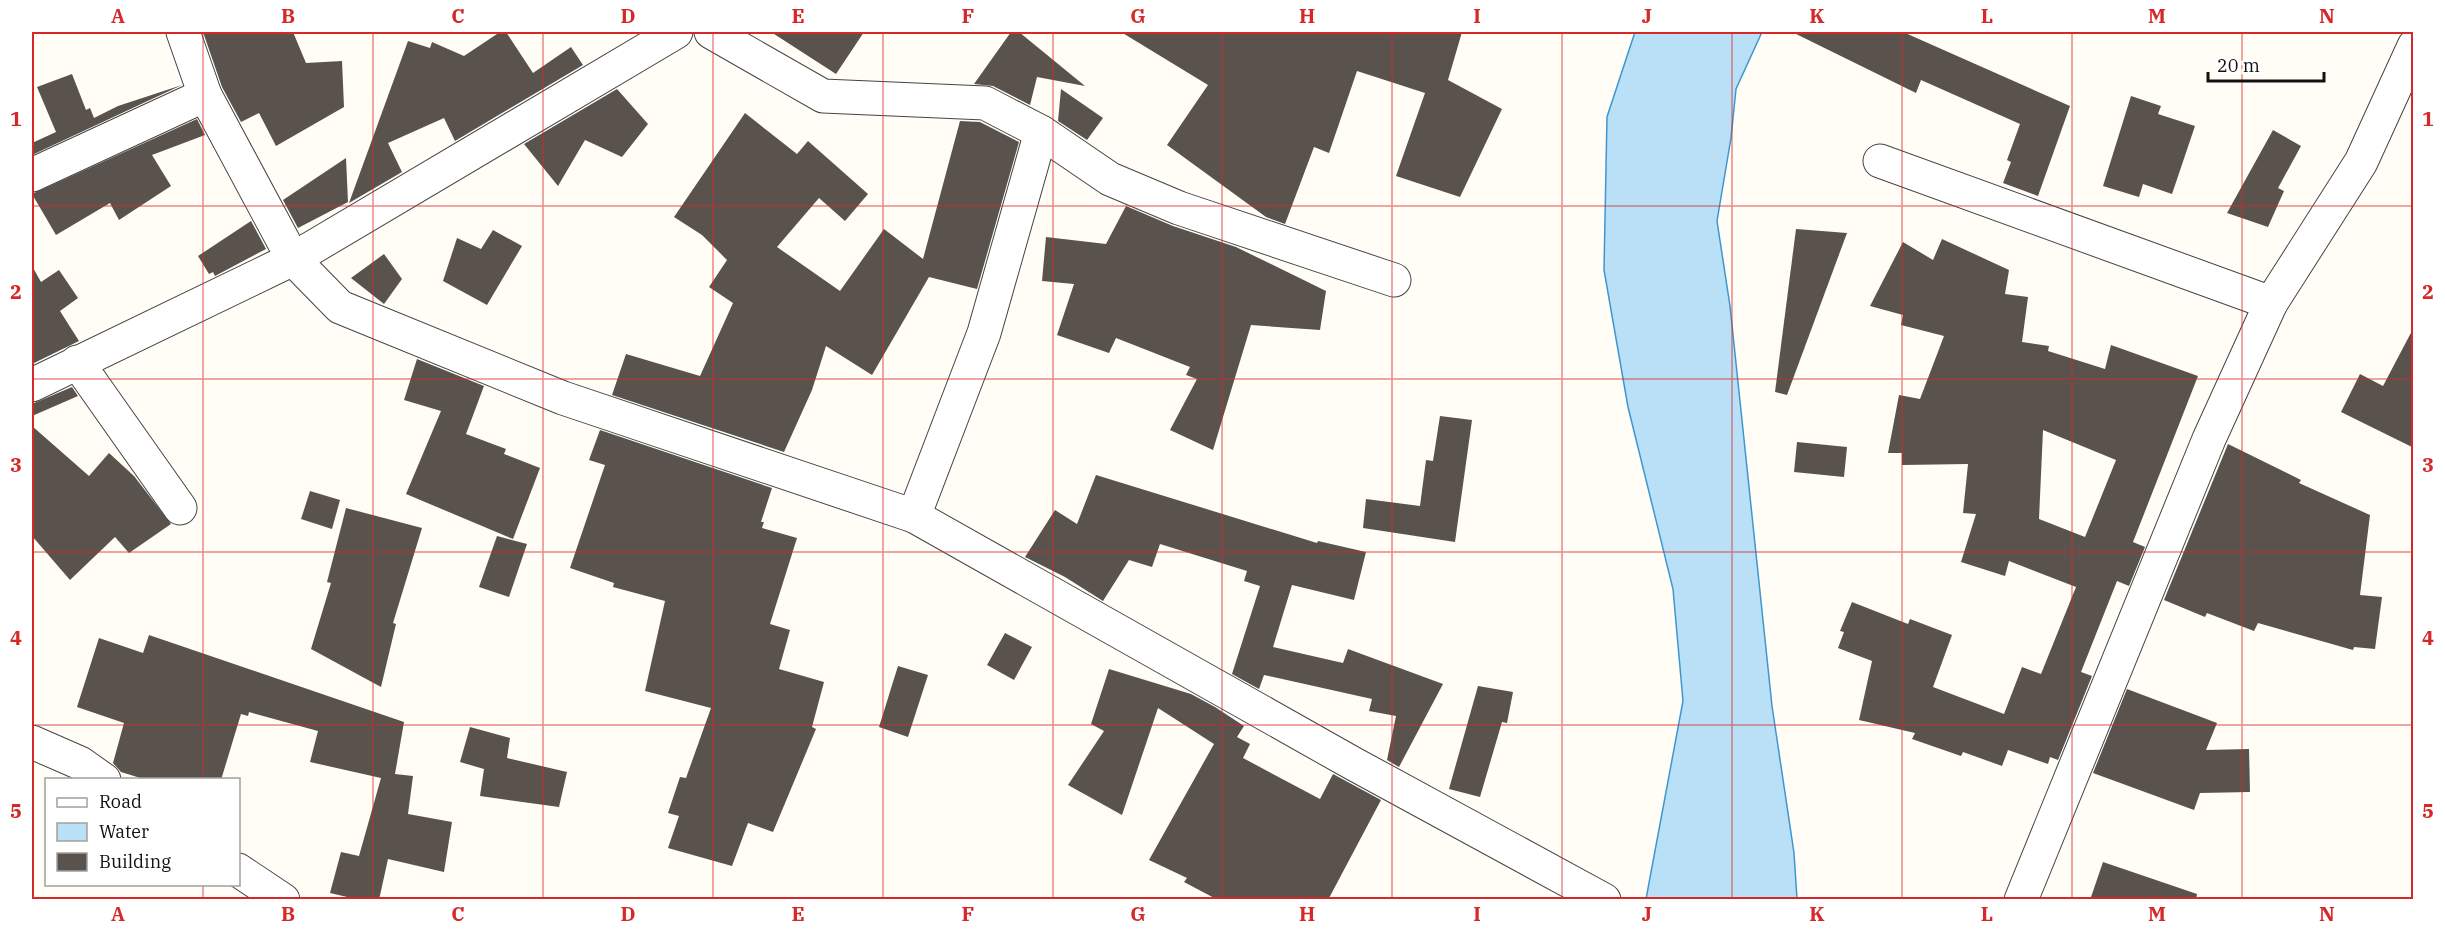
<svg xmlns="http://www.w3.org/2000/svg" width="2445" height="931" font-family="'IBM Plex Serif',serif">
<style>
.water{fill:#b9e0f7;stroke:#3f96cf;stroke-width:1.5}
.building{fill:#5a524d;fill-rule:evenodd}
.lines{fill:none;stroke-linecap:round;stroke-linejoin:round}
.minor-casing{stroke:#444;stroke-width:35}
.minor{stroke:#fff;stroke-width:33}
.grid{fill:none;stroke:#d62828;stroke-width:1.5;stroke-opacity:0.55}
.neatline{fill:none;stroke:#d62828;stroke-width:2}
.grid-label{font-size:20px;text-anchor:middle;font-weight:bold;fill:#d62828}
</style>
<rect width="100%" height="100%" fill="#fffdf5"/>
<path class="water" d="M1635 32H1762L1736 89 1731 138 1717 221 1730 306 1772 706 1794 853 1797 899H1646L1683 701 1673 589 1628 407 1604 270 1607 117Z"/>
<g class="building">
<path d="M203 32H293L306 63 342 61 344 107 276 146 259 113 241 122 222 87Z"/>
<path d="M500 32H506L533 73 571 47 583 65 455 141 444 118 388 143 402 172 349 203 408 41 430 48 432 42 464 56Z"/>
<path d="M771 32H864L836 74Z"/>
<path d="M1011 32H1019L1085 86 1037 77 1030 105 993 86 974 84Z"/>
<path d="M1121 32H1462L1448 80 1502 109 1460 197 1396 176 1425 93 1357 71 1329 153 1314 147 1285 224 1266 217 1167 145 1208 85Z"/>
<path d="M1792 32H1903L2070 106 2038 196 2003 183 2011 162 2007 160 2020 124 1921 80 1916 93Z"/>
<path d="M72 74 86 110 90 108 94 118 118 106 182 85 32 155V143L56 132 37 87Z"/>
<path d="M617 89 648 124 622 157 585 140 558 186 524 144Z"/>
<path d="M1061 89 1103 118 1087 140 1058 121Z"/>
<path d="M2131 96 2161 106 2158 114 2195 126 2172 194 2143 184 2139 197 2103 186Z"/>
<path d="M745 113 797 154 808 141 868 194 845 221 819 198 777 247 840 291 884 229 923 259 960 121 980 122 1019 142 977 289 929 277 872 375 826 346 812 390 784 452 612 395 626 354 700 376 733 303 709 287 727 260 702 235 674 217Z"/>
<path d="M197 119 205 135 152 155 171 186 119 220 110 203 56 235 32 194Z"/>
<path d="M2273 130 2301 146 2278 188 2284 191 2268 227 2227 213Z"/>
<path d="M346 158 348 202 298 228 283 200Z"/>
<path d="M1126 206 1173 226 1236 247 1326 291 1320 330 1251 325 1213 450 1170 430 1197 379 1186 375 1190 367 1116 338 1109 353 1057 335 1074 284 1042 281 1046 237 1106 244Z"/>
<path d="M251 221 266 249 215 276 213 272 209 274 198 256Z"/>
<path d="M1796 229 1847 233 1787 395 1775 392Z"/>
<path d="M493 230 522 246 487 305 443 281 457 238 481 249Z"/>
<path d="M1942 239 2009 270 2005 294 2028 297 2022 342 2049 346 2048 351 2105 369 2111 345 2198 376 2133 542 2145 547 2129 586 2117 581 2081 672 2092 676 2058 760 2050 757 2048 764 2008 750 2002 766 1963 752 1961 756 1912 739 1915 733 1859 720 1872 661 1838 648 1844 632 1840 631 1852 602 1908 624 1910 619 1952 635 1933 687 2004 714 2022 667 2041 674 2076 587 2009 561 2005 576 1961 562 1976 514 1963 513 1968 464 1902 465V453H1888L1899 395 1920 399 1944 336 1901 325 1903 315 1870 306 1903 242 1933 260ZM2043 430 2116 460 2085 537 2039 519Z"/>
<path d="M384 254 402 279 384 304 351 278Z"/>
<path d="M32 266 41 282 59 270 78 298 60 311 79 341 32 364Z"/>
<path d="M2414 327V448L2341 412 2360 374 2383 386Z"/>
<path d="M417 359 484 386 466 434 506 449 504 454 540 468 513 539 406 494 441 411 404 400Z"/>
<path d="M72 387 78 396 32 416V404Z"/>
<path d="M1440 416 1472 420 1455 542 1363 528 1366 499 1420 506 1426 460 1433 461Z"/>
<path d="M32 426 89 476 109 453 134 476 171 524 129 553 115 537 70 580 32 536Z"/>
<path d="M600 430 772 488 761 522H764L762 528 797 538 770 624 790 630 779 669 824 682 812 727 816 729 773 832 748 823 732 866 668 848 679 816 668 813 680 777 686 778 711 708 645 691 665 601 613 587 614 583 570 568 605 465 589 460Z"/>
<path d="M1797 442 1847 447 1844 477 1794 472Z"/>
<path d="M2228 444 2301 480 2299 483 2370 515 2360 595 2382 597 2375 649 2354 647 2353 650 2258 623 2254 631 2207 613 2205 617 2164 600Z"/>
<path d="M1096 475 1317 543 1318 541 1366 552 1354 600 1292 585 1273 647 1343 663 1348 649 1443 684 1399 767 1387 760 1396 716 1369 711 1372 699 1264 675 1259 689 1232 674 1260 586 1244 581 1247 571 1160 544 1152 567 1129 560 1103 601 1065 577 1025 557 1055 510 1077 524Z"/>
<path d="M310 491 340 500 332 529 301 519Z"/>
<path d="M346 508 422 528 393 623 396 624 381 687 311 649 331 583 327 582Z"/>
<path d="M497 536 527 544 509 597 479 587Z"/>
<path d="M1005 633 1032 647 1014 680 987 665Z"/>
<path d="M149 635 404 722 395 774 413 776 408 814 452 822 444 872 388 859 379 900H360L330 893 341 852 359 856 381 778 310 762 318 731 249 712 248 716 241 714 221 780H147L121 772 113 763 124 723 77 707 99 638 143 653Z"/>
<path d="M898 666 928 675 908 737 879 727Z"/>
<path d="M1109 669 1191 694 1215 707 1244 726 1237 737 1250 744 1243 758 1320 799 1333 774 1381 800 1328 900H1218L1184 882 1187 878 1149 860 1214 744 1158 708 1122 815 1068 785 1104 731 1091 724Z"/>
<path d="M1478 686 1513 692 1507 723 1502 722 1480 797 1449 789Z"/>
<path d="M2127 689 2217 723 2206 750 2249 749 2250 792 2200 793 2194 810 2093 773Z"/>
<path d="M470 727 510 738 507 758 567 772 559 807 480 796 484 769 460 762Z"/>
<path d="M2103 862 2197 894 2196 900H2090Z"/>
</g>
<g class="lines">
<defs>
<g id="minor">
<path d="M183 32 205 95 293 259 340 307 563 398 914 516 1354 764 1604 900"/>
<path d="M711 32 823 96 985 103 1041 132 1110 179 1179 208 1394 280"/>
<path d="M1880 161 2271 303"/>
<path d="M32 175 205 95"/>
<path d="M77 362 180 508"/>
<path d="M32 385 293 259 676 32"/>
<path d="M914 516 984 333 1041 132"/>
<path d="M32 742 80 763 104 780"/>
<path d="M238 870 283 900"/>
<path d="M2021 900 2209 439 2271 303 2361 162 2414 46"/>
</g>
</defs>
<use href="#minor" class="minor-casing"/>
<use href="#minor" class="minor"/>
</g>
<path class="grid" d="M203 32V780M373 32V900M543 32V900M713 32V900M883 32V900M1053 32V900M1222 32V900M1392 32V900M1562 32V900M1732 32V900M1902 32V900M2072 32V900M2242 32V900M32 206H2414M32 379H2414M32 552H2414M32 725H2414M203 884V900"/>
<rect width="2445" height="931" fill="none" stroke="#ffffff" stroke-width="66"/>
<rect x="45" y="778" width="195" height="108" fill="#ffffff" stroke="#a0a0a0" stroke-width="1.5"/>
<rect x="57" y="798" width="30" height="9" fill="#ffffff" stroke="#a0a0a0" stroke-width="1.5"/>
<text x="99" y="808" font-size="18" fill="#111111">Road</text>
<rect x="57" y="823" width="30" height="18" fill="#b9e0f7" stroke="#a0a0a0" stroke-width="1.5"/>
<text x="99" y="838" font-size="18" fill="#111111">Water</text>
<rect x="57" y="853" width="30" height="18" fill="#5a524d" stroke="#a0a0a0" stroke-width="1.5"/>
<text x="99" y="868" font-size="18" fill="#111111">Building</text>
<path d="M2208 72v9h116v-9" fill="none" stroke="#111111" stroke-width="3"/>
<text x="2217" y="72" font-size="18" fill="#111111" stroke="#ffffff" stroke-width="4.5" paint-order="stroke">20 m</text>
<rect x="33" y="33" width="2379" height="865" class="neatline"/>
<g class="grid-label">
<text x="118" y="23">A</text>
<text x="288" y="23">B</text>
<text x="458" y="23">C</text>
<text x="628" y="23">D</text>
<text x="798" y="23">E</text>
<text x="968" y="23">F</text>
<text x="1138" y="23">G</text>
<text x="1307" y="23">H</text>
<text x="1477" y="23">I</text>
<text x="1647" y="23">J</text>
<text x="1817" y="23">K</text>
<text x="1987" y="23">L</text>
<text x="2157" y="23">M</text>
<text x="2327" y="23">N</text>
<text x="16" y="126">1</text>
<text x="2428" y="126">1</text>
<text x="16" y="299">2</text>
<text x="2428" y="299">2</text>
<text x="16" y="472">3</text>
<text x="2428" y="472">3</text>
<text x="16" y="645">4</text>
<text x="2428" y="645">4</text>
<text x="16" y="818">5</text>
<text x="2428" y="818">5</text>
<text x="118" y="921">A</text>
<text x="288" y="921">B</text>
<text x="458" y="921">C</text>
<text x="628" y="921">D</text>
<text x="798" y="921">E</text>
<text x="968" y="921">F</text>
<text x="1138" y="921">G</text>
<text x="1307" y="921">H</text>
<text x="1477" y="921">I</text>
<text x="1647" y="921">J</text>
<text x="1817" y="921">K</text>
<text x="1987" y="921">L</text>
<text x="2157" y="921">M</text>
<text x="2327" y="921">N</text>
</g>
</svg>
